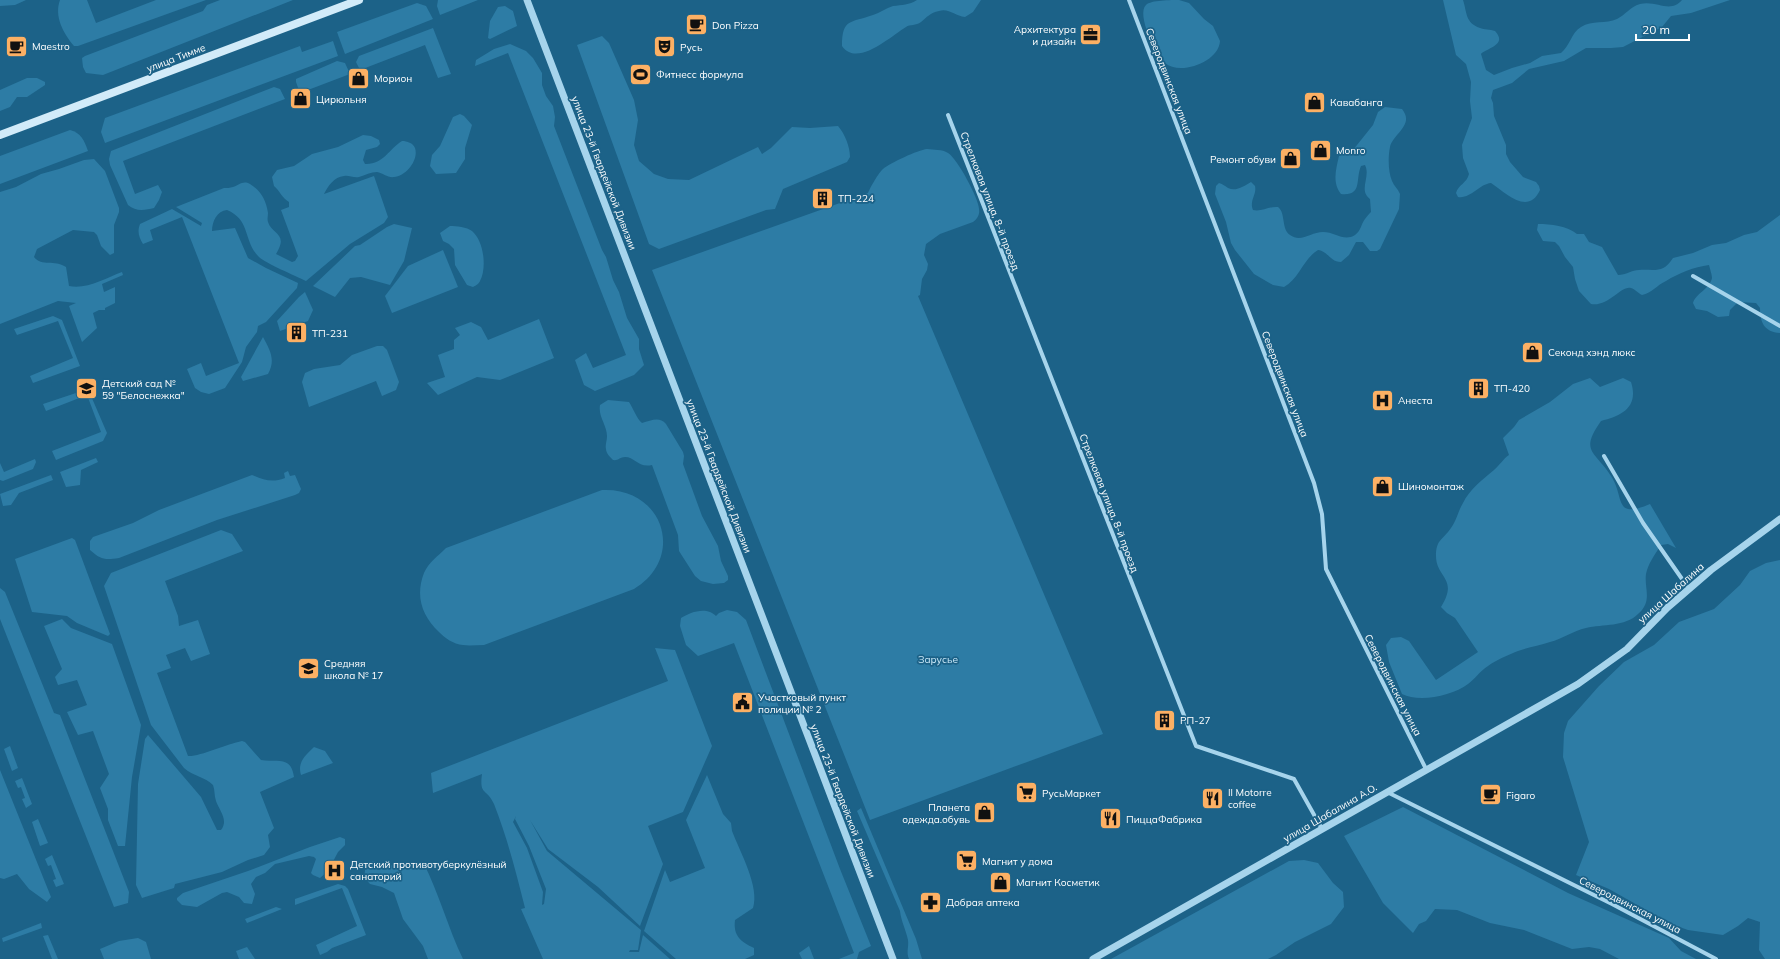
<svg xmlns="http://www.w3.org/2000/svg" width="1780" height="959" font-family="Mulish,sans-serif">
<style>
.green{fill:#2d7ca5;fill-rule:evenodd}
.lines{fill:none;stroke-linecap:round;stroke-linejoin:round}
.minor{stroke:#a6d4ec;stroke-width:4}
.tertiary{stroke:#a6d4ec;stroke-width:7}
.secondary{stroke:#d2ebf9;stroke-width:8}
.labels{text-anchor:middle;dominant-baseline:central;stroke-width:3.5;stroke-linejoin:round;paint-order:stroke}
.poi-label{font-size:10px;fill:#fff;stroke:#1c6288;text-anchor:start}
.street-label{font-size:10px;fill:#fff;stroke:#1c6288}
.park-label{font-size:10px;fill:#cbe9f9;stroke:#1c6288}
</style>
<rect width="100%" height="100%" fill="#1c6288"/>
<g class="green">
<path d="M0 0H26L15 5 0 6Z"/>
<path d="M60 0H87L96 23 156 0H206L78 46H74C63 33 54 16 60 0Z"/>
<path d="M220 0H293L103 75 86 73 83 67 82 58 85 56 203 11 207 5Z"/>
<path d="M438 0H478L440 15 437 6Z"/>
<path d="M917 0H981L973 12 965 17C955 16 949 8 939 11 930 13 927 17 921 22 916 26 910 24 906 27 891 36 857 68 842 46 842 18 851 23 873 15 880 13 886 8 893 6 902 5 909 5 917 0Z"/>
<path d="M1179 0 1189 3 1204 19 1213 26 1220 41C1219 62 1180 76 1165 63 1156 56 1136 14 1146 5 1151 0 1171 0 1179 0Z"/>
<path d="M1443 0H1463C1467 12 1465 23 1480 28 1484 30 1490 29 1495 31 1508 45 1487 48 1481 54L1486 70 1494 75 1512 68 1530 63 1542 56 1561 53C1570 46 1571 33 1581 27 1592 20 1606 24 1617 19 1625 15 1630 7 1640 4 1657 0 1670 14 1682 0H1730L1691 13 1671 16 1662 27 1623 47 1611 48H1586L1564 61 1529 69 1512 83 1493 90 1491 98 1493 103 1494 116 1506 145V154L1510 162 1523 177 1536 182 1539 186 1540 190C1528 216 1506 193 1491 183 1479 184 1471 199 1458 197L1456 193C1458 185 1467 183 1469 174L1463 158 1462 145 1472 118 1470 101 1471 82 1466 64 1456 55Z"/>
<path d="M417 3 426 6 433 19 345 54 337 32Z"/>
<path d="M505 6 513 11 517 26 490 39 488 38 490 21 498 7Z"/>
<path d="M433 28 451 74 438 78 425 45 360 70 356 62 359 56Z"/>
<path d="M602 36 609 43 634 100 638 120 634 145 639 161 654 174 668 179 689 180 758 147 762 154 771 148 792 127 810 128 838 126C845 134 850 147 850 157L847 162 783 189 775 209 766 210 659 249 649 244 577 45Z"/>
<path d="M333 41 338 56 105 143 101 132 105 118 300 46 302 52Z"/>
<path d="M510 44 526 51 533 58 542 73V85L546 96 553 106 555 117 554 126 602 250 606 257 613 280 619 292 627 318 639 339V349L644 365 634 375 595 391 584 385 575 360 586 353 593 368 626 355 508 53 475 66 476 60 494 49Z"/>
<path d="M337 61 345 63 350 74 300 93 296 82V79Z"/>
<path d="M27 78H37L45 82V85L27 97H17L10 107 0 111V90Z"/>
<path d="M274 87 280 89 285 99 123 161 135 194 158 185 162 192 159 200 154 208C145 210 136 212 128 205L110 165 109 159 111 151Z"/>
<path d="M1385 107 1402 109C1415 125 1393 134 1390 147 1388 156 1388 172 1392 181 1394 186 1398 189 1400 194L1399 209 1380 249 1377 251H1370L1363 242H1356L1349 255 1341 262C1330 262 1328 251 1318 250 1303 259 1299 279 1284 287L1273 285 1254 274 1235 250 1231 243 1226 222 1215 194 1216 186 1219 183C1223 184 1225 186 1228 188 1236 192 1244 186 1251 182L1255 186C1257 195 1249 200 1253 210 1262 212 1269 206 1278 207 1286 213 1281 229 1290 235 1301 243 1311 232 1323 232 1335 232 1344 242 1355 235 1361 231 1361 224 1365 219 1367 216 1369 214 1371 212L1370 199C1358 190 1371 177 1365 165L1361 166C1355 180 1363 196 1341 194 1332 183 1336 169 1339 156L1353 150 1373 125 1378 112Z"/>
<path d="M460 114 464 116 472 125 465 148V159L456 173 436 174 430 166 432 155 440 146 453 117Z"/>
<path d="M70 130C81 133 84 140 88 151L0 184V156Z"/>
<path d="M363 135 371 136 379 140 380 144 377 147 366 150 363 160 365 164C383 165 389 149 402 141 407 141 413 143 415 148 419 160 406 176 394 177 388 178 383 173 377 172 371 172 365 175 359 177 353 178 349 175 344 176 334 177 328 186 324 194L374 176 388 217 384 223 350 244 306 281C296 276 265 263 259 257 243 241 251 220 227 210 217 211 212 221 212 231L235 228 248 258 266 268 298 283 297 288 266 322 258 326 257 332 246 347 242 362 225 388 209 394 201 392 195 388 187 369 201 363 206 376 239 363 182 217 150 230 153 240 143 244C139 237 137 232 140 224L172 209 201 226 202 223 176 207 224 188C227 188 230 188 233 187 239 185 243 180 250 184 261 191 266 200 268 213 268 216 267 219 268 222 272 235 289 233 276 254L292 262 295 261 298 256 281 210 289 207V202C282 198 280 191 274 186L272 177 277 170 294 166 312 154 338 147Z"/>
<path d="M927 149C934 150 942 149 948 153 957 158 979 199 979 209 980 215 977 219 973 222L940 234 926 244 924 255 928 264 927 270 922 279 920 295 918 296 1103 734 870 820 652 270 868 193C870 188 879 172 883 169 890 163 918 150 927 149Z"/>
<path d="M94 159 105 171 119 208V212L114 225V253L110 255 101 246 97 235 94 232 73 230 37 249 34 257C42 267 54 259 66 267L69 286C86 290 106 278 122 272L123 275 102 284 104 292 115 287V303L105 308V310H99L93 313 97 328 82 342 69 306 76 303 58 301 0 324V192L16 187 41 174 59 169 84 160Z"/>
<path d="M1780 215V333C1764 332 1760 322 1760 308L1756 303 1738 302 1730 310 1729 316 1718 317 1707 311 1696 309 1693 303C1696 293 1710 289 1712 278 1712 275 1710 269 1709 265 1694 267 1679 273 1666 281 1657 285 1652 293 1642 295 1638 293 1635 289 1631 288 1621 285 1609 307 1591 304L1579 291 1575 279 1573 267 1565 257 1559 246 1555 242 1543 241 1537 230 1538 224C1551 224 1567 226 1577 234H1584L1589 242 1602 247 1618 275C1626 275 1632 270 1639 270 1655 269 1663 274 1673 258L1693 253 1712 245 1726 243 1744 235 1757 232Z"/>
<path d="M394 224 412 228 404 261 390 285 361 277 350 278 335 297 313 286 355 246 360 245 387 227Z"/>
<path d="M450 226C456 226 467 227 472 231 484 241 487 268 480 281 479 284 475 286 473 287L467 285 455 265 454 249 449 244 443 241 440 233Z"/>
<path d="M443 250 458 287 392 313 385 296 408 266Z"/>
<path d="M305 292 313 310 308 321 280 331 277 321 299 297Z"/>
<path d="M53 316 62 320 80 366 33 383 30 376 73 358 58 321 17 335 14 329Z"/>
<path d="M539 319 554 358 500 380 477 377 438 395 427 383 445 377 438 355 454 349V340L460 335 455 328 471 322 481 327 488 340Z"/>
<path d="M263 337C270 350 276 360 268 374L243 381 241 377Z"/>
<path d="M377 346H383L387 350 399 382 396 390 382 396 376 381 309 407 302 382 305 373 314 369 340 365 352 355Z"/>
<path d="M1590 378 1600 387 1623 378 1631 382C1639 407 1622 416 1601 421 1579 452 1595 451 1611 476 1625 497 1613 520 1650 504L1676 548 1668 544 1661 545C1655 554 1648 564 1646 574 1644 589 1653 601 1638 614 1625 627 1603 624 1586 628 1573 631 1562 639 1550 642 1539 646 1528 647 1518 651 1508 655 1496 660 1488 666 1480 671 1475 679 1468 684 1452 696 1419 703 1402 694L1389 662 1386 645 1391 638 1401 637 1409 641 1436 680 1478 652 1455 618 1447 613 1441 607C1459 578 1436 578 1436 556 1436 539 1443 540 1451 528 1457 520 1458 511 1463 503 1469 490 1483 479 1494 470 1500 465 1503 459 1509 455L1503 438 1514 427 1519 420 1550 402 1573 384Z"/>
<path d="M88 389 107 433 103 441 56 460 52 451 101 432 87 395 46 411 43 404Z"/>
<path d="M608 400 629 402C633 408 637 419 642 423 651 421 659 416 666 424L683 452 684 456 683 464 702 516 718 546 721 561 728 576V580L724 583 713 584 701 581 695 576 679 551 678 535 652 465C638 468 635 457 625 457 620 457 618 461 613 460 610 457 606 453 606 449 605 445 607 441 607 436 607 425 598 417 600 405Z"/>
<path d="M96 458 98 462 81 470 80 485 66 487 60 472Z"/>
<path d="M35 459 36 462 33 469 3 481 0 480V463L4 472Z"/>
<path d="M288 471 290 476 295 475 301 489 299 493 295 495 217 520 119 558C105 560 101 560 90 550V541L93 537 133 523 159 510 252 475C264 480 272 483 285 478L284 473Z"/>
<path d="M51 475 53 480 19 493 11 505 3 506 0 494Z"/>
<path d="M602 490C664 487 686 558 634 589L484 645C477 645 469 646 463 645 453 644 445 638 439 632 422 616 415 596 424 573 428 563 438 556 446 548Z"/>
<path d="M221 530 232 534 243 551 165 581 178 616 179 626 198 620 210 654 191 661 185 648 166 655 171 668 157 673 188 756C199 757 227 744 242 741L245 742 261 760C277 763 291 755 294 777L260 792 274 828 268 835 270 847 264 855 248 860 222 872 175 884 174 888 142 898 136 885 138 784 145 739 148 735 201 797 217 830H221C229 820 219 810 216 801 214 795 215 790 213 785 205 777 193 776 184 768L151 725 104 586 111 573Z"/>
<path d="M72 538 75 540 110 634 108 636 77 623 67 616 32 612 15 559Z"/>
<path d="M1780 560V959H1765L1759 950 1760 922 1748 918 1738 926 1723 935 1688 930 1671 924 1609 889 1576 875 1589 842 1563 757 1564 733 1568 721 1599 686 1624 662 1654 645 1679 622 1714 609 1740 585 1750 571 1766 563Z"/>
<path d="M0 588 5 592 54 713 60 715 129 892 128 903 114 907 0 619Z"/>
<path d="M727 610 737 612 746 620 840 869 871 946 859 952 857 959H839L854 953 734 643 698 656 686 645 680 626 681 618C690 612 707 606 716 616L719 613Z"/>
<path d="M62 619 71 628 112 644 141 725 132 777 125 846H118L108 820V809L100 788 109 774 93 731 78 735 67 712 87 705 77 680 58 685 55 677 62 669 44 626Z"/>
<path d="M655 648 675 650 712 746 683 812 648 826 663 864 640 926 598 887 548 849 530 820 547 851 641 930 638 950H630L629 952H639L643 935 670 959H543L521 909 525 908C516 872 507 837 494 804 487 788 479 796 482 774L433 793 431 773 668 681ZM516 816 515 819 529 846 546 889 544 904 542 905 543 892 527 848 513 822Z"/>
<path d="M10 746 18 768 12 771 4 749Z"/>
<path d="M314 747 325 751 333 763 301 775C297 762 306 755 314 747Z"/>
<path d="M0 770 51 897 47 902 29 889 17 874 4 879 0 878Z"/>
<path d="M707 775 723 814 731 823 732 831C740 852 760 887 753 908L735 920C733 936 741 942 754 948V955L745 959H676L644 931 665 870 670 882 705 868 686 820Z"/>
<path d="M22 778 32 804 26 808 22 799 25 798 21 787 18 788 15 781Z"/>
<path d="M1403 807 1568 893 1669 938 1681 951 1696 959H1619L1600 949 1589 947 1572 949 1524 930 1490 923 1457 910 1435 909 1426 921 1419 924 1413 933 1383 903 1344 836Z"/>
<path d="M861 808 916 939 922 959H909C906 952 909 947 908 940 906 930 901 921 900 911L857 811Z"/>
<path d="M38 819 48 843 40 846 32 822Z"/>
<path d="M340 837 345 839V845L338 852 328 871 320 878 313 875 311 873 316 859 314 857 309 856 275 864 265 873 256 877 251 884 255 894 252 904 244 903 239 897 227 892 222 893 197 907 182 905 177 900V898L183 893 248 871 310 847Z"/>
<path d="M52 855 64 884 56 887 53 880 56 879 51 865 48 866 45 859Z"/>
<path d="M1304 860 1318 863 1333 883 1343 892 1344 907 1331 924 1295 942 1276 955 1268 959H1111L1289 861Z"/>
<path d="M373 861 385 866 423 862C439 893 448 928 463 959H428L423 946 403 919 394 893 382 887 370 884C364 878 364 873 366 865Z"/>
<path d="M338 884 345 886 348 889 366 935 332 948 327 952 320 955 316 945 357 926 342 888 295 905V899Z"/>
<path d="M276 907 282 909 247 923 245 919Z"/>
<path d="M41 923 42 928 3 942 2 938Z"/>
<path d="M48 935 58 959H52L43 936Z"/>
<path d="M138 938 146 942 151 959H104L100 949 119 941Z"/>
<path d="M809 946 814 959H802L799 953Z"/>
<path d="M247 947 255 959H239L236 951Z"/>
</g>
<g class="lines">
<g class="minor">
<path d="M1129 0 1314 483 1322 514 1326 569 1426 769"/>
<path d="M948 115 1196 746 1294 779 1322 829"/>
<path d="M1693 276 1780 326"/>
<path d="M1604 456 1643 523 1689 589"/>
<path d="M1387 792 1612 904 1716 959"/>
</g>
<g class="tertiary">
<path d="M527 0 893 959"/>
<path d="M1093 959 1578 684 1627 649 1667 608 1711 570 1780 519"/>
</g>
<path class="secondary" d="M0 135 359 0"/>
</g>
<defs>
<symbol id="cafe-square" viewBox="-11 -11 22 22"><rect x="-9" y="-9" width="18" height="18" rx="4" fill="#fcb064" stroke="#1c6288"/><path d="M-5.5-4.5H6V0H3Q3 3.5 0 3.5H-2.5Q-5.5 3.5-5.5 0ZM3-3.2v2h1.7v-2ZM-6 4.5H4V6H-6Z" fill="#111"/></symbol>
<symbol id="office-square" viewBox="-11 -11 22 22"><rect x="-9" y="-9" width="18" height="18" rx="4" fill="#fcb064" stroke="#1c6288"/><path d="M-6-3h4V-5.5h4V-3h4V5H-6ZM-1-4.5V-3h2v-1.5ZM-6 0V1H6V0Z" fill="#111"/></symbol>
<symbol id="theatre-square" viewBox="-11 -11 22 22"><rect x="-9" y="-9" width="18" height="18" rx="4" fill="#fcb064" stroke="#1c6288"/><path d="M-5-5.5Q0-4 5-5.5V0Q5 5 0 6Q-5 5-5 0ZM-3.3-2.5H-1v1.5H-3.3ZM1-2.5H3.3v1.5H1ZM-2.8 1Q0 5.5 2.8 1Z" fill="#111"/></symbol>
<symbol id="stadium-square" viewBox="-11 -11 22 22"><rect x="-9" y="-9" width="18" height="18" rx="4" fill="#fcb064" stroke="#1c6288"/><path d="M0-5a6.5 5 0 1 0 0 10a6.5 5 0 1 0 0-10ZM-3.5-1.8h7v3.6h-7Z" fill="#111"/></symbol>
<symbol id="shop-square" viewBox="-11 -11 22 22"><rect x="-9" y="-9" width="18" height="18" rx="4" fill="#fcb064" stroke="#1c6288"/><path d="M-5-2.5h2.3a2.7 3.5 0 0 1 5.4 0H5L5.5 6h-11ZM-1.5-2.5h3a1.5 2.3 0 0 0-3 0Z" fill="#111"/></symbol>
<symbol id="building-square" viewBox="-11 -11 22 22"><rect x="-9" y="-9" width="18" height="18" rx="4" fill="#fcb064" stroke="#1c6288"/><path d="M-4-6H4V6H1V3H-1V6H-4ZM-2.5-4.3h1.7v1.8h-1.7ZM.8-4.3h1.7v1.8H.8ZM-2.5-1h1.7V.8h-1.7ZM.8-1h1.7V.8H.8Z" fill="#111"/></symbol>
<symbol id="school-square" viewBox="-11 -11 22 22"><rect x="-9" y="-9" width="18" height="18" rx="4" fill="#fcb064" stroke="#1c6288"/><path d="M0-5L7-2L0 1L-7-2ZM-4 1L0 2.5L4 1V4Q0 6-4 4Z" fill="#111"/></symbol>
<symbol id="hospital-square" viewBox="-11 -11 22 22"><rect x="-9" y="-9" width="18" height="18" rx="4" fill="#fcb064" stroke="#1c6288"/><path d="M-5-5h3v3.5h4V-5h3V5h-3V1.5h-4V5h-3Z" fill="#111"/></symbol>
<symbol id="civic-square" viewBox="-11 -11 22 22"><rect x="-9" y="-9" width="18" height="18" rx="4" fill="#fcb064" stroke="#1c6288"/><path d="M-.6-6.5H3V-4.5H.6V-3L4-1V1h2V6H-6V1h2V-1L-.6-3ZM-1.2 2.5V6h2.4V2.5Z" fill="#111"/></symbol>
<symbol id="supermarket-square" viewBox="-11 -11 22 22"><rect x="-9" y="-9" width="18" height="18" rx="4" fill="#fcb064" stroke="#1c6288"/><path d="M-6-5.5h2.5l.6 2H6L4.5 2H-2.5L-4.4-4H-6ZM-1.5 3.2a1.3 1.3 0 1 0 .1 0ZM3 3.2a1.3 1.3 0 1 0 .1 0Z" fill="#111"/></symbol>
<symbol id="restaurant-square" viewBox="-11 -11 22 22"><rect x="-9" y="-9" width="18" height="18" rx="4" fill="#fcb064" stroke="#1c6288"/><path d="M-5-6h1v4h1v-4h1v4h1v-4h1v5L-1.5 .5V6h-2V.5L-5-1ZM5-6V6H3V1.5H1.5Q1.5-4 5-6Z" fill="#111"/></symbol>
<symbol id="pharmacy-square" viewBox="-11 -11 22 22"><rect x="-9" y="-9" width="18" height="18" rx="4" fill="#fcb064" stroke="#1c6288"/><path d="M-2-6h4v4h4v4h-4v4h-4v-4h-4v-4h4Z" fill="#111"/></symbol>
</defs>
<g fill-rule="evenodd">
<use href="#cafe-square" x="684" y="12" width="25" height="25"/>
<use href="#office-square" x="1078" y="22" width="25" height="25"/>
<use href="#cafe-square" x="4" y="34" width="25" height="25"/>
<use href="#theatre-square" x="652" y="34" width="25" height="25"/>
<use href="#stadium-square" x="628" y="62" width="25" height="25"/>
<use href="#shop-square" x="346" y="66" width="25" height="25"/>
<use href="#shop-square" x="288" y="86" width="25" height="25"/>
<use href="#shop-square" x="1302" y="90" width="25" height="25"/>
<use href="#shop-square" x="1308" y="138" width="25" height="25"/>
<use href="#shop-square" x="1278" y="146" width="25" height="25"/>
<use href="#building-square" x="810" y="186" width="25" height="25"/>
<use href="#building-square" x="284" y="320" width="25" height="25"/>
<use href="#shop-square" x="1520" y="340" width="25" height="25"/>
<use href="#building-square" x="1466" y="376" width="25" height="25"/>
<use href="#school-square" x="74" y="376" width="25" height="25"/>
<use href="#hospital-square" x="1370" y="388" width="25" height="25"/>
<use href="#shop-square" x="1370" y="474" width="25" height="25"/>
<use href="#school-square" x="296" y="656" width="25" height="25"/>
<use href="#civic-square" x="730" y="690" width="25" height="25"/>
<use href="#building-square" x="1152" y="708" width="25" height="25"/>
<use href="#supermarket-square" x="1014" y="780" width="25" height="25"/>
<use href="#cafe-square" x="1478" y="782" width="25" height="25"/>
<use href="#restaurant-square" x="1200" y="786" width="25" height="25"/>
<use href="#shop-square" x="972" y="800" width="25" height="25"/>
<use href="#restaurant-square" x="1098" y="806" width="25" height="25"/>
<use href="#supermarket-square" x="954" y="848" width="25" height="25"/>
<use href="#hospital-square" x="322" y="858" width="25" height="25"/>
<use href="#shop-square" x="988" y="870" width="25" height="25"/>
<use href="#pharmacy-square" x="918" y="890" width="25" height="25"/>
</g>
<g class="labels">
<g class="poi-label">
<text x="712" y="25">Don Pizza</text>
<text x="1076" y="29" text-anchor="end">Архитектура<tspan x="1076" dy="12">и дизайн</tspan></text>
<text x="32" y="46">Maestro</text>
<text x="680" y="47">Русь</text>
<text x="656" y="74">Фитнесс формула</text>
<text x="374" y="78">Морион</text>
<text x="316" y="99">Цирюльня</text>
<text x="1330" y="102">Кавабанга</text>
<text x="1336" y="150">Monro</text>
<text x="1276" y="159" text-anchor="end">Ремонт обуви</text>
<text x="838" y="198">ТП-224</text>
<text x="312" y="333">ТП-231</text>
<text x="1548" y="352">Секонд хэнд люкс</text>
<text x="102" y="383">Детский сад №<tspan x="102" dy="12">59 "Белоснежка"</tspan></text>
<text x="1494" y="388">ТП-420</text>
<text x="1398" y="400">Анеста</text>
<text x="1398" y="486">Шиномонтаж</text>
<text x="324" y="663">Средняя<tspan x="324" dy="12">школа № 17</tspan></text>
<text x="758" y="697">Участковый пункт<tspan x="758" dy="12">полиции № 2</tspan></text>
<text x="1180" y="720">РП-27</text>
<text x="1228" y="792">Il Motorre<tspan x="1228" dy="12">coffee</tspan></text>
<text x="1042" y="793">РусьМаркет</text>
<text x="1506" y="795">Figaro</text>
<text x="970" y="807" text-anchor="end">Планета<tspan x="970" dy="12">одежда.обувь</tspan></text>
<text x="1126" y="819">ПиццаФабрика</text>
<text x="982" y="861">Магнит у дома</text>
<text x="350" y="864">Детский противотуберкулёзный<tspan x="350" dy="12">санаторий</tspan></text>
<text x="1016" y="882">Магнит Косметик</text>
<text x="946" y="902">Добрая аптека</text>
</g>
<g class="street-label">
<text transform="translate(176 58) rotate(-21)">улица Тимме</text>
<text transform="translate(1169 81) rotate(69)">Северодвинская улица</text>
<text transform="translate(604 173) rotate(69)">улица 23-й Гвардейской Дивизии</text>
<text transform="translate(990 201) rotate(69)">Стрелковая улица, 8-й проезд</text>
<text transform="translate(1285 384) rotate(69)">Северодвинская улица</text>
<text transform="translate(719 476) rotate(69)">улица 23-й Гвардейской Дивизии</text>
<text transform="translate(1109 503) rotate(69)">Стрелковая улица, 8-й проезд</text>
<text transform="translate(1671 593) rotate(-42)">улица Шабалина</text>
<text transform="translate(1393 685) rotate(63)">Северодвинская улица</text>
<text transform="translate(843 801) rotate(69)">улица 23-й Гвардейской Дивизии</text>
<text transform="translate(1330 813) rotate(-30)">улица Шабалина А.О.</text>
<text transform="translate(1630 905) rotate(27)">Северодвинская улица</text>
</g>
<g class="park-label">
<text x="938" y="659">Зарусье</text>
</g>
</g>
<path d="M1636 34v6h53v-6" fill="none" stroke="#ffffff" stroke-width="2"/>
<text x="1642" y="34" font-size="12" fill="#ffffff" stroke="#1c6288" stroke-width="3" paint-order="stroke">20 m</text>
</svg>
